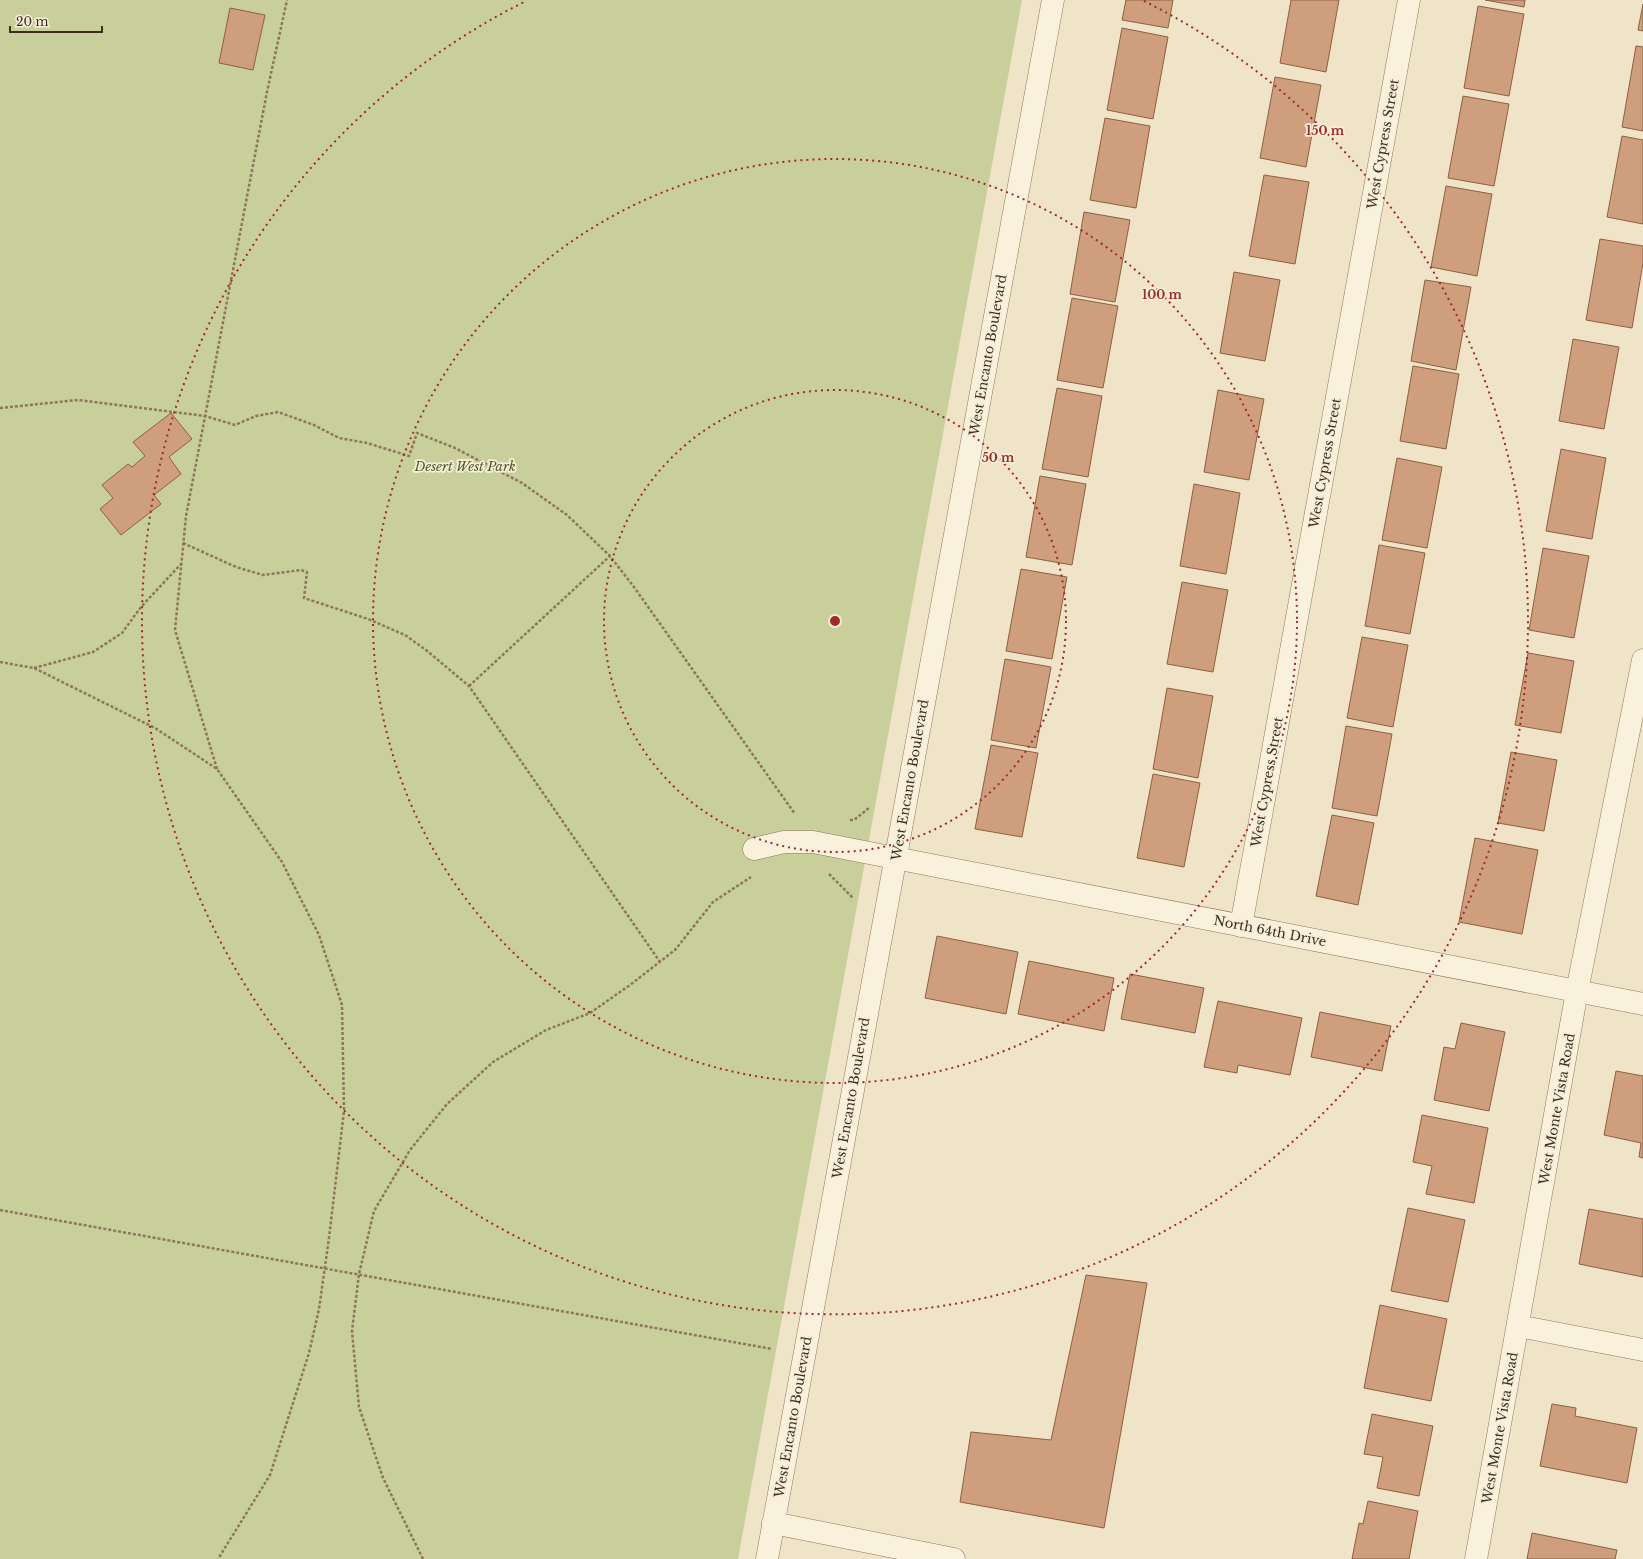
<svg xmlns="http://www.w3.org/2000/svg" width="1643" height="1559" font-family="'Libre Baskerville',serif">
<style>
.green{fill:#c9cf9b}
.building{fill:#cf9f7d;stroke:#8d5f41}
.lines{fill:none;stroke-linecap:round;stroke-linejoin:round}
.minor-casing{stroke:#8d765c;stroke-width:23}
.path{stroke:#8d765c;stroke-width:2.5;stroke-dasharray:3 2;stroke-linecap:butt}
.minor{stroke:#faf1dc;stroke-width:22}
.ring{fill:none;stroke:#9e2a2b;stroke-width:2;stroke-dasharray:2 4}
.labels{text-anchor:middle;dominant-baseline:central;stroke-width:3.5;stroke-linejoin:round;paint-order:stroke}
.street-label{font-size:13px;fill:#3d2e20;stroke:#f7eed8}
.park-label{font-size:13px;font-style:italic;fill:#4d5a26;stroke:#f7eed8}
.centre{fill:#9e2a2b;stroke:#f7eed8;stroke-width:2}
.ring-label{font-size:12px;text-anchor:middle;font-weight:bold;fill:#9e2a2b;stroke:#f7eed8;stroke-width:3.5;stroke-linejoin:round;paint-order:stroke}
</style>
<rect width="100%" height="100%" fill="#f0e4c8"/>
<path class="green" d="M0 0H1022L738 1559H0Z"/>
<g class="building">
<path d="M1126 0H1173L1168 28 1122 20Z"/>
<path d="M1291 0H1339L1326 72 1280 63Z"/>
<path d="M1485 0H1525L1524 7Z"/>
<path d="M1643 4V31L1638 30Z"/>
<path d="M1478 6 1524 14 1509 96 1464 88Z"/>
<path d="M230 8 265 15 253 70 219 63Z"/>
<path d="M1122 28 1168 37 1153 119 1107 110Z"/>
<path d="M1636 46 1643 47V131L1622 127Z"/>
<path d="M1275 77 1321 85 1306 167 1260 158Z"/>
<path d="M1463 96 1509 104 1494 186 1448 178Z"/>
<path d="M1105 118 1150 126 1136 208 1090 200Z"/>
<path d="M1622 136 1643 140V224L1607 217Z"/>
<path d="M1264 175 1309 182 1295 264 1249 256Z"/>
<path d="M1446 186 1492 194 1477 276 1431 267Z"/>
<path d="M1084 212 1130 220 1115 302 1070 294Z"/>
<path d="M1600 239 1643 246V263L1632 328 1586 320Z"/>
<path d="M1234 272 1280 280 1265 361 1220 353Z"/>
<path d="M1425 280 1471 287 1456 370 1411 361Z"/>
<path d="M1072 298 1118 306 1103 388 1057 380Z"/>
<path d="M1573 339 1619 347 1604 429 1559 421Z"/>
<path d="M1413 366 1459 374 1446 449 1400 441Z"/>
<path d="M1057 388 1102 396 1088 477 1042 469Z"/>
<path d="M1218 390 1264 399 1249 480 1204 472Z"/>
<path d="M171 413 192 439 169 457 181 474 154 495 161 504 121 535 100 509 113 498 102 485 128 464 132 467 145 456 133 442Z"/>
<path d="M1561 449 1606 458 1592 539 1546 531Z"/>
<path d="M1397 458 1442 467 1427 548 1382 540Z"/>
<path d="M1040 476 1086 484 1072 565 1026 557Z"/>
<path d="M1194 484 1240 493 1226 574 1180 566Z"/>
<path d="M1379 545 1425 553 1410 634 1365 626Z"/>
<path d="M1543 548 1589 556 1574 638 1529 630Z"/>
<path d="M1021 569 1067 577 1052 659 1006 651Z"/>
<path d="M1182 582 1228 590 1213 672 1167 664Z"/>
<path d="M1362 637 1408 645 1393 727 1347 718Z"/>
<path d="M1528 653 1574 661 1561 733 1515 725Z"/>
<path d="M1005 659 1051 667 1036 748 991 740Z"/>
<path d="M1167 688 1213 696 1198 778 1153 769Z"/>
<path d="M1346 726 1392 734 1377 816 1332 808Z"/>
<path d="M991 745 1038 753 1022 837 975 829Z"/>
<path d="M1511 752 1557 760 1544 831 1498 823Z"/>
<path d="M1153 774 1200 783 1184 867 1137 858Z"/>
<path d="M1332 815 1374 823 1358 905 1316 896Z"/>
<path d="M1475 838 1538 850 1522 934 1459 922Z"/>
<path d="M937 936 1018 952 1006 1014 925 998Z"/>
<path d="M1029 961 1114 978 1104 1031 1018 1014Z"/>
<path d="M1130 974 1204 988 1195 1033 1121 1019Z"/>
<path d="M1218 1001 1302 1018 1290 1075 1238 1065 1237 1073 1204 1067Z"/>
<path d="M1320 1012 1391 1026 1382 1071 1311 1057Z"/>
<path d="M1461 1023 1505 1032 1489 1111 1434 1100 1444 1047 1455 1049Z"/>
<path d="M1616 1071 1643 1076V1158L1639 1157 1641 1143 1604 1135Z"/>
<path d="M1422 1115 1488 1128 1474 1203 1426 1194 1432 1166 1413 1162Z"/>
<path d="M1408 1208 1465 1220 1448 1302 1391 1291Z"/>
<path d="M1589 1209 1643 1219V1277L1579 1264Z"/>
<path d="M1086 1275 1147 1283 1104 1528 960 1502 971 1432 1051 1440Z"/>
<path d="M1380 1305 1447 1319 1431 1401 1364 1388Z"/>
<path d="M1552 1404 1576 1408 1575 1416 1637 1428 1627 1483 1540 1466Z"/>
<path d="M1372 1414 1433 1426 1419 1496 1377 1488 1383 1457 1364 1454Z"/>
<path d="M1368 1501 1418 1511 1409 1559H1352L1359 1523 1363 1524Z"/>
<path d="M1532 1533 1617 1550 1615 1559H1527Z"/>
</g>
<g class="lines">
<defs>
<g id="minor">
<path d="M754 849 784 842H813L1643 1004"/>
<path d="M1241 926 1409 0"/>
<path d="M1518 1326 1643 1350"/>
<path d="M773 1523 954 1559"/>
<path d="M767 1559 1053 0"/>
<path d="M1476 1559 1577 991 1643 660"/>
</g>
</defs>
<use href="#minor" class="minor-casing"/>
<g class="path">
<path d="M0 408 78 400 205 416 235 425 256 416 278 412 314 425 339 438 367 443 409 456 417 433 455 448 522 483 567 515 610 556 634 587 795 814"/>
<path d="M183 543 236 567 263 575 301 570 307 572 304 598 368 619 405 635 426 650 469 686 660 962"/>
<path d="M0 662 34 668 155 728 217 769 282 862 319 935 342 1005 344 1111 329 1238 319 1309 309 1353 270 1475 218 1559"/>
<path d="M34 668 93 652 122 633 141 607 181 564"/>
<path d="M469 686 610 556"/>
<path d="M217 769 175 630 186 516 267 92 287 0"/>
<path d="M850 820H854L869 808"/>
<path d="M829 874 853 898"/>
<path d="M0 1210 772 1349"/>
<path d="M423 1559 383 1478 359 1407 352 1331 359 1274 374 1211 410 1150 447 1104 493 1062 546 1030 590 1013 630 985 675 950 713 902 751 877"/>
</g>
<use href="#minor" class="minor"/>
</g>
<g class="ring">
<circle cx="835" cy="621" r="231"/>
<circle cx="835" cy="621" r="462"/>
<path d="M1144 1A693 693 0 1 1 526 1"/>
</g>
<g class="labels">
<g class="street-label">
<text transform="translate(1383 144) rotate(-80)">West Cypress Street</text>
<text transform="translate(988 355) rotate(-80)">West Encanto Boulevard</text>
<text transform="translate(1325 463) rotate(-80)">West Cypress Street</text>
<text transform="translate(910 780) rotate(-80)">West Encanto Boulevard</text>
<text transform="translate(1267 782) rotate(-80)">West Cypress Street</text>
<text transform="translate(1270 931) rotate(11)">North 64th Drive</text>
<text transform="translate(851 1098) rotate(-80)">West Encanto Boulevard</text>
<text transform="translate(1557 1109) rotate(-80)">West Monte Vista Road</text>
<text transform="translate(793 1417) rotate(-80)">West Encanto Boulevard</text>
<text transform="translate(1500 1428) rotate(-80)">West Monte Vista Road</text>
</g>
<g class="park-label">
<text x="465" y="466">Desert West Park</text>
</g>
</g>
<circle cx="835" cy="621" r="6" class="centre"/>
<g class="ring-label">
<text x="1325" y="135">150 m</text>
<text x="1162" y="299">100 m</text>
<text x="998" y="462">50 m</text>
</g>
<path d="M10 26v6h92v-6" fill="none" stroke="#3d2e20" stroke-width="2"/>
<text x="16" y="26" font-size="12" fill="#3d2e20" stroke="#f7eed8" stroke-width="3" paint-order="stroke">20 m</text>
</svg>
